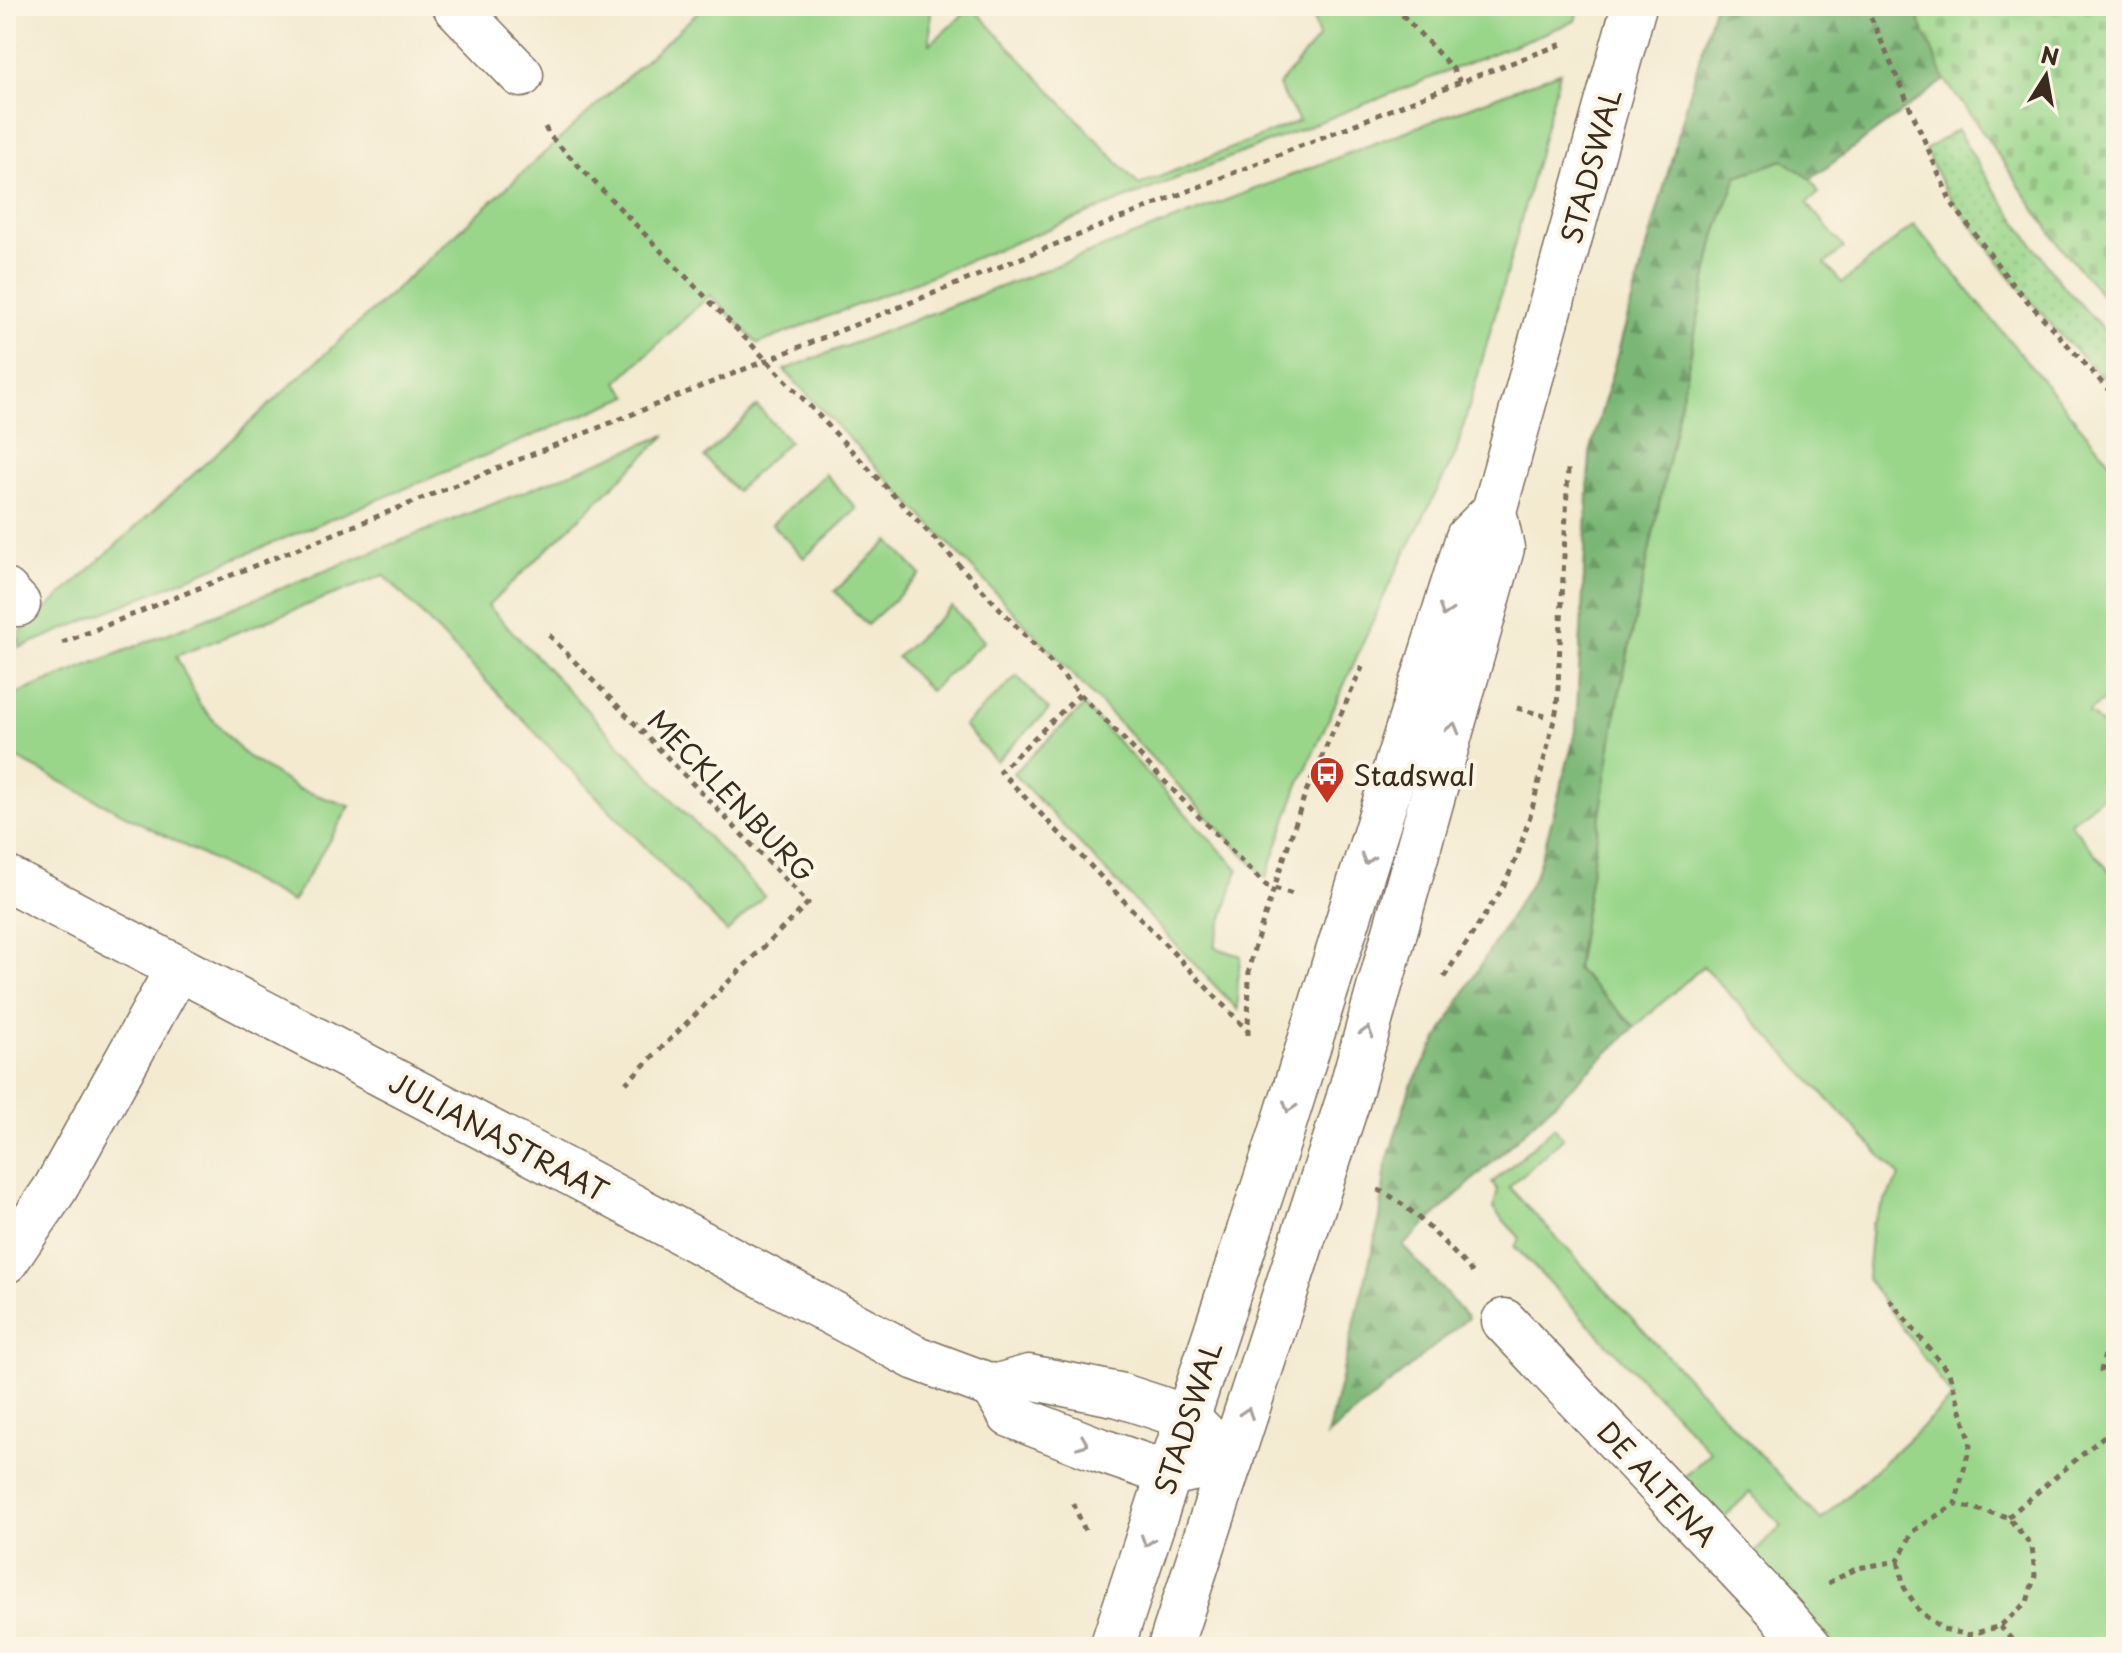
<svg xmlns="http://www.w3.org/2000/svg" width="2122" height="1653" font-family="'Playpen Sans',sans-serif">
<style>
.green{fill:#99d68a;stroke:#6a8054;stroke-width:2}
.forest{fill:url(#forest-firs);stroke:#5a704a;stroke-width:2}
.cemetery{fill:url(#cemetery-stones);stroke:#6a8054;stroke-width:2}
.park{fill:url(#park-dots);stroke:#6a8054;stroke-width:2}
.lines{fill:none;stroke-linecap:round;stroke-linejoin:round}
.minor-casing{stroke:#7b6d5c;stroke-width:47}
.secondary-casing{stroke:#7b6d5c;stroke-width:47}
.path{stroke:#7b6d5c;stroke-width:5;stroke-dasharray:6 6;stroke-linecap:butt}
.minor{stroke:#fff;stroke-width:44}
.secondary{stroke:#fff;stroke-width:44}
.oneway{stroke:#a79f9a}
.labels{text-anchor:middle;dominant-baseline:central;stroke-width:8;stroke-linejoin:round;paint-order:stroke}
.street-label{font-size:28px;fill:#3b2a1e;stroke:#fcf5e5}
.poi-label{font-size:28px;fill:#3b2a1e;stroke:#fcf5e5;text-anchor:start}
</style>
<defs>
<pattern id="forest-firs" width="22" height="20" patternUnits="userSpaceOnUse" patternTransform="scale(2)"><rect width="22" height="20" fill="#7ab776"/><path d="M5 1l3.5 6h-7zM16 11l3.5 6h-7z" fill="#659560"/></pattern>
<pattern id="cemetery-stones" width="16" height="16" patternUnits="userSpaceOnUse" patternTransform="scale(2)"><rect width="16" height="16" fill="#99d68a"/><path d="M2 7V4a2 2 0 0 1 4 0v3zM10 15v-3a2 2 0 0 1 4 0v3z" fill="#85b877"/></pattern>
<pattern id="park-dots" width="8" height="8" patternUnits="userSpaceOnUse" patternTransform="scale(2)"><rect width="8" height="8" fill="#99d68a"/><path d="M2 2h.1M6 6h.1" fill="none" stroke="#85b877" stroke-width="1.8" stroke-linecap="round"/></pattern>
</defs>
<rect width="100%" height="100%" fill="#fcf5e5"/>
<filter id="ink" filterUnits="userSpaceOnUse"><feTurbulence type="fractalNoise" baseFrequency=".0125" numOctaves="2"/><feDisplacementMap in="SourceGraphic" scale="16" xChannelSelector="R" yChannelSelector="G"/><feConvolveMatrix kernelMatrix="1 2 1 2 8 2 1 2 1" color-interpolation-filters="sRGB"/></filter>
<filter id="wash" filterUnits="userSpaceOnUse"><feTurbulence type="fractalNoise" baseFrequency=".006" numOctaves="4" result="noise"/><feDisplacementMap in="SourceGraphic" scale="32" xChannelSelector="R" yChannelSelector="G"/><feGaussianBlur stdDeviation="1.8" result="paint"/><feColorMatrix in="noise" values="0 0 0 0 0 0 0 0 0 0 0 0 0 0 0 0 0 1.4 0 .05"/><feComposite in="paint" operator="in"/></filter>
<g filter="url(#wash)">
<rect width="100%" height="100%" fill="#f3ead0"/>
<g class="green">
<path d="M705 6H931L930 44 972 7 1139 185 1299 121 1278 86 1319 37 1309 6H1579L1575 21 758 344 710 295 617 382 629 396 19 648 20 633Z"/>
<path d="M1560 72 1512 254 1456 453 1390 583 1297 789 1266 878 784 370Z"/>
<path d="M1783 160 1811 179 1819 193 1807 203 1844 248 1825 264 1842 283 1914 225 2116 469V690L2088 713 2095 718 2116 743V785L2070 823 2116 879V1643L2112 1647H1831L1750 1557 1782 1526 1750 1492 1717 1524 1678 1483 1711 1452 1515 1247 1520 1238 1493 1209 1498 1190 1492 1183 1554 1127 1563 1138 1509 1187 1821 1520 1953 1398 1867 1279 1872 1223 1900 1176 1703 966 1635 1027 1576 969 1618 701 1715 237 1737 176Z"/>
<path d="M757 406 789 441 736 491 704 457Z"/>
<path d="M666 435 488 606 764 896 727 932 384 575 176 656 200 705 244 754 298 789 350 806 292 902 6 753V698Z"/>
<path d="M825 474 857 509 804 558 772 524Z"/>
<path d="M889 541 921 575 867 625 835 591Z"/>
<path d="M952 607 984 641 930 691 897 657Z"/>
<path d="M1017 676 1049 710 996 761 964 726Z"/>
<path d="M1084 706 1238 869 1214 947 1241 956 1237 979 1238 1010 1013 773Z"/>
</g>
<path class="forest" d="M1714 6H1913L1945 80 1811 179 1783 160 1737 176 1715 237 1618 701 1576 969 1635 1027 1403 1246 1468 1318 1327 1436 1380 1218 1386 1164 1410 1088 1471 981 1535 876 1545 845 1576 731 1590 453Z"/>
<path class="cemetery" d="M1913 6H2116V312L2060 246 1986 137 1945 80Z"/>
<path class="park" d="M1957 130 1990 183 2058 280 2116 343V362L2102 377 2060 335 2008 274 1945 190 1925 150Z"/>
</g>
<g filter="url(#ink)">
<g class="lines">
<defs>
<g id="minor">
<path d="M455 6 521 75"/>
<path d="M6 591 18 604"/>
<path d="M6 878 580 1178 916 1358 994 1387 1029 1377 1119 1395 1156 1407 1188 1418 1231 1461 1169 1474 1099 1450 1010 1415 994 1387"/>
<path d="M6 1261 55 1189 178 968"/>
<path d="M1504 1321 1778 1611 1810 1647"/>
</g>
<g id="secondary">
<path d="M1112 1647 1279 1140 1468 537 1494 511"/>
<path d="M1170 1647 1348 1100 1502 548 1494 511 1634 6"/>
</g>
</defs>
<use href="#minor" class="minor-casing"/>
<use href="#secondary" class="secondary-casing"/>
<g class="path">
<path d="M1394 6 1453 69 1460 82"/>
<path d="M1866 6 1951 202 2012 284 2116 398"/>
<path d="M545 127 549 135 777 371 1080 694 1265 885 1296 895"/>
<path d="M549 635 808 903 626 1083"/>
<path d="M62 643 1460 82 1565 43"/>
<path d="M1080 694 1000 771 1248 1031"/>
<path d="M1517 708 1545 716"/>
<path d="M1444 977 1502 889 1517 857 1531 813 1557 708 1568 469"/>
<path d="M1248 1035 1249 970 1252 955 1305 794 1364 663"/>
<path d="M1378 1190C1408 1201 1452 1251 1475 1275"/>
<path d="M1889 1299 1949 1373 1971 1442 1955 1504"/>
<path d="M2116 1308 2101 1371 2116 1389"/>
<path d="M1073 1503 1087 1535"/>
<path d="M2008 1517 2116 1426"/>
<path d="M1828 1583 1858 1568 1898 1561 1913 1531 1955 1504 2008 1517 2032 1546 2035 1575 2027 1602 2000 1626 1969 1635 1943 1629 1920 1612 1904 1587 1898 1561"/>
<path d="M2000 1626 2018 1647"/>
</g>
<use href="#minor" class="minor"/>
<use href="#secondary" class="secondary"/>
</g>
<defs><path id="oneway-chevron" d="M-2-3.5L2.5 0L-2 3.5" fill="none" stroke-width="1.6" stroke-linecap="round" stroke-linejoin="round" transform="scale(2)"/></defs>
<g class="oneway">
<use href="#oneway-chevron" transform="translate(1445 611) rotate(108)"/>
<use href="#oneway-chevron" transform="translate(1453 728) rotate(-74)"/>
<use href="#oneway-chevron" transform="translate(1367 859) rotate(107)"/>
<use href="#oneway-chevron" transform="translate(1367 1032) rotate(-74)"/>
<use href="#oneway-chevron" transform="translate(1289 1107) rotate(108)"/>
<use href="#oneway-chevron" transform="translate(1247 1413) rotate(-72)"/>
<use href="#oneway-chevron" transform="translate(1083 1443) rotate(22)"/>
<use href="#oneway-chevron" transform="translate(1147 1541) rotate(108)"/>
</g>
</g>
<defs>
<symbol id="bus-pin" viewBox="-11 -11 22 30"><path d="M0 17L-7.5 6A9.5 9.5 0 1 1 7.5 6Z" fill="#c8321e" stroke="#fcf5e5"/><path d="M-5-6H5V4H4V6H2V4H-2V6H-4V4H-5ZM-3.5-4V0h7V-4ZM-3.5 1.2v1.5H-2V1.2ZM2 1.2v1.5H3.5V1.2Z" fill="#fff"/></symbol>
</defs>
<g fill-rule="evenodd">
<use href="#bus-pin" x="1307" y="754" width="40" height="54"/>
</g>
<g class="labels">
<g class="street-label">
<text transform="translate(1590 166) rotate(-75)">STADSWAL</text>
<text transform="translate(732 795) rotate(46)">MECKLENBURG</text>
<text transform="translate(499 1136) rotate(28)">JULIANASTRAAT</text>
<text transform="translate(1187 1418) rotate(-72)">STADSWAL</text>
<text transform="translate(1658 1483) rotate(47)">DE ALTENA</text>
</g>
<g class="poi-label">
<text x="1353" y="774">Stadswal</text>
</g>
</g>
<rect width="2122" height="1653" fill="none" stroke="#fcf5e5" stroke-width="32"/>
<g transform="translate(2046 76) rotate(11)" stroke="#fcf5e5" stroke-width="6" paint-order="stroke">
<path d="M0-6L14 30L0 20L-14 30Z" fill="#3b2a1e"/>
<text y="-12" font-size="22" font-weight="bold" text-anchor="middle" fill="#3b2a1e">N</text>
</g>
</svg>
